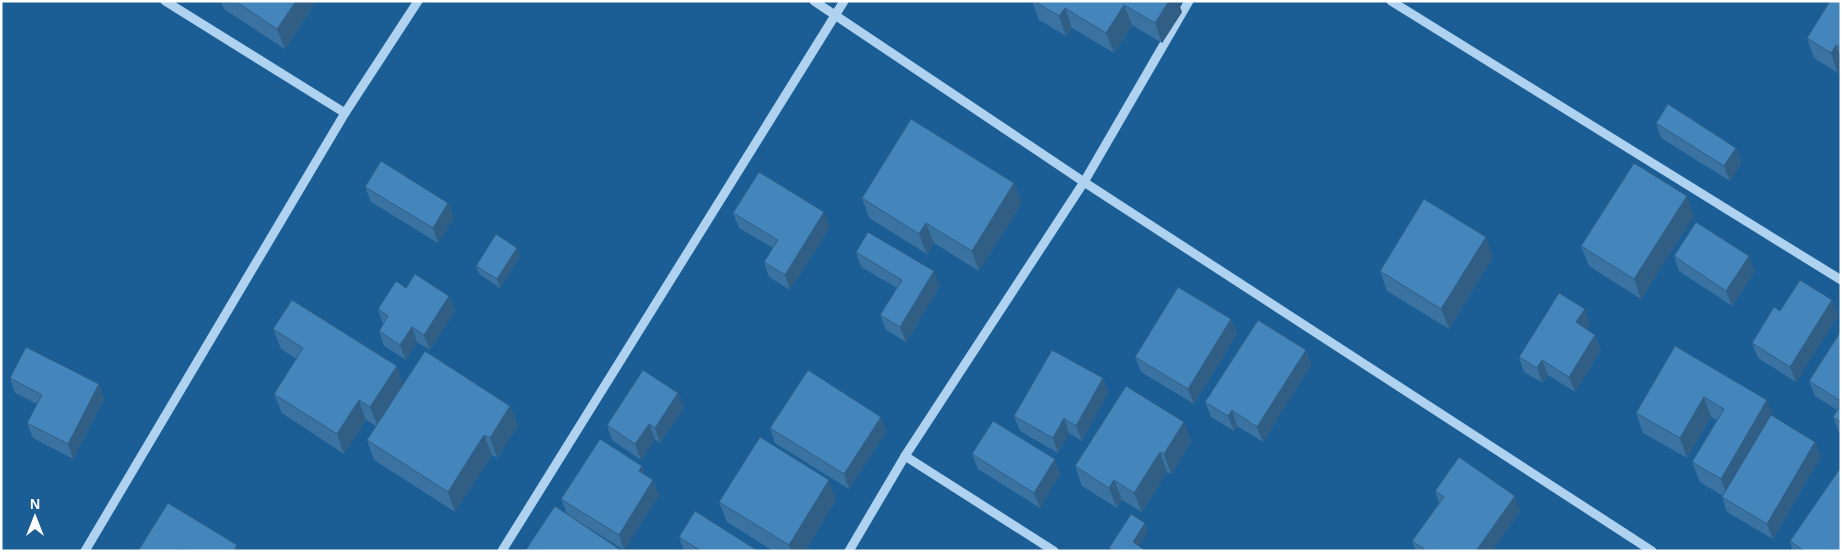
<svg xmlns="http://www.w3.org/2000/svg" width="1842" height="552" font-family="Helvetica,sans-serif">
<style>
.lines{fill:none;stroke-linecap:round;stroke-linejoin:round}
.minor{stroke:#aed2ef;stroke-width:9}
.wall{fill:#3a73a2}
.shaded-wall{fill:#305e84}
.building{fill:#4486bc;stroke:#305e84}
</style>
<rect width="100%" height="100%" fill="#1b5d95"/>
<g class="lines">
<g class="minor">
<path d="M165 1 345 113"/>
<path d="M814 1 1084 182 1652 551"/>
<path d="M1391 1 1841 280"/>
<path d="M905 456 1054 551"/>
<path d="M85 551 345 113 418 1"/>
<path d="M502 551 844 1"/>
<path d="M849 551 905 456 1084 182 1189 1"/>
</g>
</g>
<g class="wall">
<path d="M221 1H316L285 49 224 9Z"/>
<path d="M1032 1H1169L1182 12 1162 43 1132 25 1114 53 1072 28 1066 36 1039 20Z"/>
<path d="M1841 1V69L1838 73 1814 58 1807 38Z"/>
<path d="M1656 123 1736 148 1741 163 1730 181 1661 138Z"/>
<path d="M1014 183 1022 203 979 271 934 243 927 254 869 218 862 198Z"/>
<path d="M365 187 448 203 454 218 438 243 371 202Z"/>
<path d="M733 213 830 227 790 290 769 277 764 262 773 248 739 228Z"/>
<path d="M1694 216 1641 299 1589 266 1581 246Z"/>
<path d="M517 248 520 256 500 288 479 274 476 266Z"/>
<path d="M856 252 940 286 906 342 886 330 880 315 897 288 861 267Z"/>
<path d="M1674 256 1755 271 1732 306 1679 271Z"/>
<path d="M1493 257 1449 329 1387 291 1380 271Z"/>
<path d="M406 288 449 296 455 311 430 350 417 342 406 360 384 346 379 331 383 324 378 309Z"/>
<path d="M1832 300 1838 316 1796 382 1758 358 1752 343 1780 311Z"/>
<path d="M1231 319 1237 334 1194 404 1141 372 1135 357Z"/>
<path d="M1590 324 1587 329 1595 335 1601 350 1575 392 1548 375 1543 383 1524 372 1519 357Z"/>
<path d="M273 329 403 384 510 406 518 426 497 458 492 455 455 512 374 460 367 440 376 426 366 420 344 454 282 413 274 394 296 359 281 349Z"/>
<path d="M1841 331V433L1839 432 1833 417 1837 410 1815 396 1809 381Z"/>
<path d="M1675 346 1773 417 1815 442 1821 457 1773 539 1727 512 1722 497 1723 496 1700 482 1692 462 1717 420 1711 417 1687 458 1643 433 1636 413Z"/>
<path d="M1306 350 1311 365 1263 442 1237 426 1234 431 1211 417 1205 402Z"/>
<path d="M10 378 99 384 104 399 73 459 33 438 27 423 37 404 15 393Z"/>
<path d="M1103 378 1108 393 1082 441 1069 433 1058 453 1020 431 1014 416Z"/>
<path d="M678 393 684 408 660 443 655 439 641 460 612 440 607 425Z"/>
<path d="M881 417 886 432 849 489 775 443 770 428Z"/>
<path d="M1184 422 1191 442 1171 474 1167 472 1142 512 1122 500 1117 508 1082 486 1075 466Z"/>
<path d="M972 454 1055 459 1060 474 1040 508 978 469Z"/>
<path d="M642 466 646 476 653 480 659 495 624 550 567 514 561 499Z"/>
<path d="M1435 491 1520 511 1492 551H1416L1412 541 1439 503Z"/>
<path d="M836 500 805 551H773L727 522 719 502Z"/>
<path d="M679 537 758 551H684Z"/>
<path d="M1790 541 1841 551H1793Z"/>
</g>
<g class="shaded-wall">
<path d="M296 1H316L285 49 277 29Z"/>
<path d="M1169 1H1178L1182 12 1162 43 1155 23Z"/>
<path d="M1124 5 1132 25 1114 53 1106 33Z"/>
<path d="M1065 8 1072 28 1066 36 1059 16Z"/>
<path d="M1836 45 1841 59V69L1838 73 1831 53Z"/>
<path d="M1736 148 1741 163 1730 181 1724 166Z"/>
<path d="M1014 183 1022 203 979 271 972 251Z"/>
<path d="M1687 196 1694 216 1641 299 1634 279Z"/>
<path d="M448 203 454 218 438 243 433 228Z"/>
<path d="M824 212 830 227 790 290 785 275Z"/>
<path d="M926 223 934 243 927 254 919 234Z"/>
<path d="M1486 237 1493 257 1449 329 1441 309Z"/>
<path d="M517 248 520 256 500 288 497 279Z"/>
<path d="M1749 256 1755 271 1732 306 1726 291Z"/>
<path d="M934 271 940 286 906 342 900 327Z"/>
<path d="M449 296 455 311 430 350 424 335Z"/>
<path d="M1832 300 1838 316 1796 382 1790 367Z"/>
<path d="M1585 309 1590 324 1582 337 1576 322Z"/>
<path d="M1231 319 1237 334 1194 404 1188 389Z"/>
<path d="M412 327 417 342 406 360 400 345Z"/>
<path d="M1595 335 1601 350 1575 392 1569 377Z"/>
<path d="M1306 350 1311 365 1263 442 1257 427Z"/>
<path d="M1542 360 1548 375 1543 383 1537 368Z"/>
<path d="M397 366 404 386 378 427 370 407Z"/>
<path d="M1103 378 1108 393 1082 441 1076 426Z"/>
<path d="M99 384 104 399 73 459 68 444Z"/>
<path d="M678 393 684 408 660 443 655 428Z"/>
<path d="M1704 397 1711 417 1687 458 1680 438Z"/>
<path d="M359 400 366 420 344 454 337 434Z"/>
<path d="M1767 400 1775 420 1728 499 1721 479Z"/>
<path d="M510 406 518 426 497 458 490 438Z"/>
<path d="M1232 410 1237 426 1234 431 1228 416Z"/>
<path d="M881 417 886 432 849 489 844 474Z"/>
<path d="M1064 418 1069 433 1058 453 1053 438Z"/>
<path d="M1184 422 1191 442 1171 474 1164 454Z"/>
<path d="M649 424 655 439 641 460 635 444Z"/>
<path d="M484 435 492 455 455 512 448 492Z"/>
<path d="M1815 442 1821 457 1773 539 1767 524Z"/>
<path d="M1160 452 1167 472 1142 512 1134 493Z"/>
<path d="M1055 459 1060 474 1040 508 1034 493Z"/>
<path d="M642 466 648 481 639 471Z"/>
<path d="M653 480 659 495 624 550 619 535Z"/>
<path d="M829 480 836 500 805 551H791L789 545Z"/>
<path d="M1114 480 1122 500 1117 508 1109 488Z"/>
<path d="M1515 496 1520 511 1492 551H1476Z"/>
<path d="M1145 523 1148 531 1136 551 1133 542Z"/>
<path d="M237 545 239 551H234Z"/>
</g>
<g class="building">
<path d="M235 1H296L277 29Z"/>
<path d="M1034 1H1169L1155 23 1124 5 1106 33 1065 8 1059 16Z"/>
<path d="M1830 1H1841V48L1836 45 1831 53 1807 38Z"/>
<path d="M1668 104 1736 148 1724 166 1656 123Z"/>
<path d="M911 119 1014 183 972 251 926 223 919 234 862 198Z"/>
<path d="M381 161 448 203 433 228 365 187Z"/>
<path d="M1634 163 1687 196 1634 279 1581 246Z"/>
<path d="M759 172 824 212 785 275 764 262 778 240 733 213Z"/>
<path d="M1424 199 1486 237 1441 309 1380 271Z"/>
<path d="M1696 222 1749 256 1726 291 1674 256Z"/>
<path d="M868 232 934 271 900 327 880 315 902 280 856 252Z"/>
<path d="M496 234 517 248 497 279 476 266Z"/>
<path d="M415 274 449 296 424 335 412 327 400 345 379 331 388 316 378 309 396 281 406 288Z"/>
<path d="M1800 280 1832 300 1790 367 1752 343 1774 307 1780 311Z"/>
<path d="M1178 287 1231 319 1188 389 1135 357Z"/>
<path d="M1559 293 1585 309 1576 322 1595 335 1569 377 1542 360 1537 368 1519 357Z"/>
<path d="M292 300 397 366 370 407 359 400 337 434 274 394 303 348 273 329Z"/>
<path d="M1258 320 1306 350 1257 427 1232 410 1228 416 1205 402Z"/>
<path d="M1841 331V401L1809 381Z"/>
<path d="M1675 346 1767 400 1721 479 1692 462 1724 409 1704 397 1680 438 1636 413Z"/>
<path d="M26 347 99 384 68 444 27 423 42 395 10 378Z"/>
<path d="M1052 350 1103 378 1076 426 1064 418 1053 438 1014 416Z"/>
<path d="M425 351 510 406 490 438 484 435 448 492 367 440Z"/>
<path d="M643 370 678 393 655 428 649 424 635 444 607 425Z"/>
<path d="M808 370 881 417 844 474 770 428Z"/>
<path d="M1126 386 1184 422 1164 454 1160 452 1134 493 1114 480 1109 488 1075 466Z"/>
<path d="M1841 405V422L1833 417Z"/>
<path d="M1771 415 1815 442 1767 524 1722 497Z"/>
<path d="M993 421 1055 459 1034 493 972 454Z"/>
<path d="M760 437 829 480 789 545 719 502Z"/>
<path d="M600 439 642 466 639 471 653 480 619 535 561 499Z"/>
<path d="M1459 457 1515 496 1476 551H1427L1412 541 1444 497 1435 491Z"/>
<path d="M1841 467V551H1804L1790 541Z"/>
<path d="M168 503 237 545 234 551H179L177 549 176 551H138Z"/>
<path d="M555 506 622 551H525Z"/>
<path d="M695 511 758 551H701L679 537Z"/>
<path d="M1131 514 1145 523 1133 542 1146 551H1113L1109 548Z"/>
</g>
<rect width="1842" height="552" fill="none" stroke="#ffffff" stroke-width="5"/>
<g transform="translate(35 517)" stroke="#1b5d95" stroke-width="4" paint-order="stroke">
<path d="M0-4L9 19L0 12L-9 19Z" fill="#ffffff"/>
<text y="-8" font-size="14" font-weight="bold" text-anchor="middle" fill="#ffffff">N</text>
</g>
</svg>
